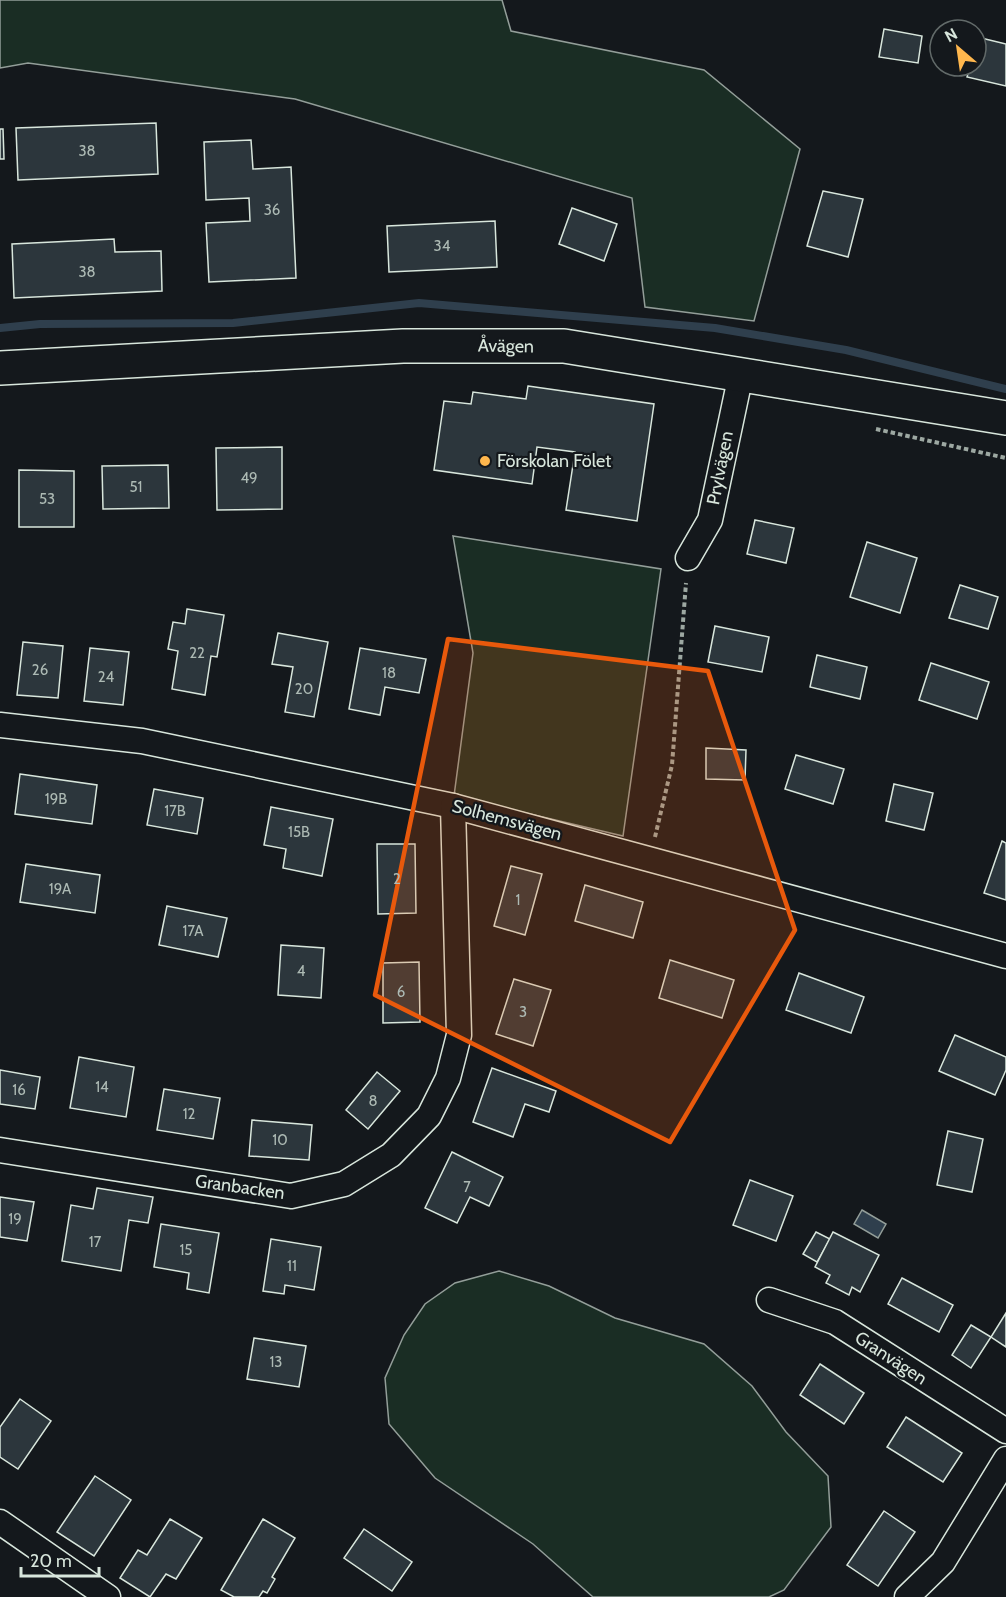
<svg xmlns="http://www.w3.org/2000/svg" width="1006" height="1597" font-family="Cabin,sans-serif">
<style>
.green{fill:#1a2d24;stroke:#939e99;stroke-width:1.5}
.water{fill:#2f3f4d;stroke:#939e99;stroke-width:1.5}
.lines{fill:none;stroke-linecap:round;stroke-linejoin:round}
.stream{stroke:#2f3f4d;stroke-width:8}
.building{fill:#2c363c;stroke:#d8e6dc;stroke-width:1.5}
.street-casing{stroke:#d8e6dc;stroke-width:27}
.secondary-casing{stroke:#d8e6dc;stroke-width:36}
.path{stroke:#9da8a2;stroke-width:4;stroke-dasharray:4.5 3;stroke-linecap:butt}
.street{stroke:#14181c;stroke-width:24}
.secondary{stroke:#14181c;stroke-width:33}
.marked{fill:#e8590c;fill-opacity:0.2;stroke:#e8590c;stroke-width:4.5;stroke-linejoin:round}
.poi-dot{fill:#ffb74d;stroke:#14181c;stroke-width:2}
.labels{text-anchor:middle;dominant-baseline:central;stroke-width:4.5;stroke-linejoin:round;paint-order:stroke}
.number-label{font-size:15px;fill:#adbab4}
.street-label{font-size:18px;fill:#d8e6dc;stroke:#14181c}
.poi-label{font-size:18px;fill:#d8e6dc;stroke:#14181c;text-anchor:start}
</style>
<rect width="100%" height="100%" fill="#14181c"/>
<g class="green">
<path d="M0 0H502L511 31 704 70 800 149 754 321 645 307 632 198 295 99 28 63 0 68Z"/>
<path d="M453 536 661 569 623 836 454 796 473 653Z"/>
<path d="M499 1271 549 1286 615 1318 704 1344 752 1386 786 1432 828 1476 831 1527 784 1590 769 1597H593L533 1544 435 1478 389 1424 385 1378 404 1335 425 1304 455 1283Z"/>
</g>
<path class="water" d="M862 1210 886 1224 878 1238 854 1224Z"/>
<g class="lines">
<path class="stream" d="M0 328 40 324 233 323 419 303 715 328 846 350 1006 389"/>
</g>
<g class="building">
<path d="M884 29 922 36 918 63 879 57Z"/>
<path d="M977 37 1006 44V86L967 77 970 66H976Z"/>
<path d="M156 123 158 174 18 180 16 128Z"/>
<path d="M0 129H3L4 159H0Z"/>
<path d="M251 140 253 169 291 167 296 278 209 282 206 223 250 221 249 198 206 200 204 142Z"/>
<path d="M823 191 863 199 848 257 807 246Z"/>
<path d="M572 208 617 224 604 261 559 244Z"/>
<path d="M495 221 497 267 389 272 387 226Z"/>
<path d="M114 239 115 252 161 251 162 291 14 298 12 244Z"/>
<path d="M528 386 654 404 637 521 566 510 575 452 537 447 532 484 434 470 444 401 471 404 473 392 526 399Z"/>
<path d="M282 447V509L217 510 216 448Z"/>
<path d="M168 465 169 508 103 509 102 466Z"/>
<path d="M19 470 74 471V527H19Z"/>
<path d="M755 520 794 528 786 563 747 554Z"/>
<path d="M867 542 917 558 900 613 850 597Z"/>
<path d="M960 585 998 597 988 629 949 618Z"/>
<path d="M187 609 224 615 217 657 211 656 205 695 172 689 178 651 168 649 173 622 185 624Z"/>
<path d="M715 626 769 637 762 672 708 662Z"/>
<path d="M278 633 328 642 314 717 285 712 293 667 272 664Z"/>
<path d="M23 642 63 646 58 698 17 695Z"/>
<path d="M90 648 129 652 123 705 84 701Z"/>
<path d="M360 648 426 659 419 693 385 687 380 715 349 709Z"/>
<path d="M817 655 867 667 860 699 810 687Z"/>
<path d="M931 663 989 682 977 719 919 700Z"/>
<path d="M706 748 746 750 745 780 706 779Z"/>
<path d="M796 755 844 769 833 804 785 789Z"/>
<path d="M20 774 97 785 92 824 15 814Z"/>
<path d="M894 784 933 793 924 830 886 821Z"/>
<path d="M154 789 203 798 197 834 147 825Z"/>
<path d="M271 807 333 819 322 876 283 868 286 849 264 845Z"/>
<path d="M1002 841 1006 843V900L984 893Z"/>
<path d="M377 844H415L416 913 378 914Z"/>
<path d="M26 864 100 875 95 913 20 902Z"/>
<path d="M511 866 542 874 525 935 494 926Z"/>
<path d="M585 885 643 902 633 938 575 921Z"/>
<path d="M167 906 227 918 218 957 159 945Z"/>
<path d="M281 945 324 948 321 998 278 995Z"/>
<path d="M670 960 734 980 722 1018 659 998Z"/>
<path d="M419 962 420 1022 383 1023V963Z"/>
<path d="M799 973 864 997 851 1033 786 1010Z"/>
<path d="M514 979 551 990 533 1046 496 1034Z"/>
<path d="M955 1035 1006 1057V1070L995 1095 939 1071Z"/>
<path d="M79 1057 134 1067 126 1117 70 1108Z"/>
<path d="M492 1068 556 1091 549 1112 525 1104 513 1137 473 1122Z"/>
<path d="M0 1070 40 1077 35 1109 0 1104Z"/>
<path d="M377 1072 400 1091 368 1129 346 1110Z"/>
<path d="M164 1089 220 1098 213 1139 157 1130Z"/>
<path d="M252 1120 312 1125 309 1160 249 1156Z"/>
<path d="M948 1131 983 1139 972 1192 937 1185Z"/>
<path d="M452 1152 503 1177 489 1206 470 1197 457 1223 425 1208Z"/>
<path d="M750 1180 793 1196 776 1241 733 1225Z"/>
<path d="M97 1188 153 1197 148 1223 129 1220 121 1271 62 1261 71 1205 93 1209Z"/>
<path d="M0 1197 34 1202 27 1241 0 1237Z"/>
<path d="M161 1224 219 1233 209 1293 187 1289 189 1273 154 1267Z"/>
<path d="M816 1232 830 1239 817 1262 803 1254Z"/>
<path d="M833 1232 879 1255 860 1292 852 1287 849 1295 826 1283 830 1275 815 1267Z"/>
<path d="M271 1239 321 1247 314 1290 285 1285 284 1294 263 1291Z"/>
<path d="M902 1278 953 1305 939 1332 888 1304Z"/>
<path d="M1006 1313V1347L991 1337Z"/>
<path d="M971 1325 991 1337 971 1368 952 1355Z"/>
<path d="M254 1338 306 1346 299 1387 247 1379Z"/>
<path d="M820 1364 864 1393 844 1424 800 1395Z"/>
<path d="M20 1399 51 1421 18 1469 0 1457V1427Z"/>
<path d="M906 1417 962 1453 943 1482 887 1447Z"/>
<path d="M95 1476 131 1500 94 1556 57 1532Z"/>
<path d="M884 1511 915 1532 878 1586 847 1565Z"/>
<path d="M170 1519 202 1538 176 1579 166 1574 150 1597 120 1578 138 1550 147 1555Z"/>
<path d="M263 1519 295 1538 272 1577 275 1579 267 1593 263 1591 259 1597H234L221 1590Z"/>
<path d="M364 1529 412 1562 392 1591 344 1558Z"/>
</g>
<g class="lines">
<defs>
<g id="street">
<path d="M688 558 710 520 741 374"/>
<path d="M0 725 142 741 453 806 1006 956"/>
<path d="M0 1150 291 1196 344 1184 391 1155 429 1116 448 1078 459 1035 453 806"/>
<path d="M769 1300 835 1322 1006 1431"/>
<path d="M0 1522 108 1597"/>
<path d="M907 1597 943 1562 1006 1459"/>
</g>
<path id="secondary" d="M0 368 403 346H564L1006 418"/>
</defs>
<use href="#street" class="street-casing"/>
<use href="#secondary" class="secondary-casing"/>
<g class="path">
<path d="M876 429 1006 458"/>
<path d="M655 837 672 765 686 583"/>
</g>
<use href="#street" class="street"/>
<use href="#secondary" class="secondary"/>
</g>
<path class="marked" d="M448 639 708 671 795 930 670 1142 375 995Z"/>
<circle class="poi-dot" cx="485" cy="461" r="6"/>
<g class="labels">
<g class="number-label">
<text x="87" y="151">38</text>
<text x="272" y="210">36</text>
<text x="442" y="246">34</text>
<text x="87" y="272">38</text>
<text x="249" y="478">49</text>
<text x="136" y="487">51</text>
<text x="47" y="499">53</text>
<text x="197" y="653">22</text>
<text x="40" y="670">26</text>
<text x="389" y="673">18</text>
<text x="106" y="677">24</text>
<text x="304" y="689">20</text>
<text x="56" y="799">19B</text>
<text x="175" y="811">17B</text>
<text x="299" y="832">15B</text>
<text x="397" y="879">2</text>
<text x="60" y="889">19A</text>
<text x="518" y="900">1</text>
<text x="193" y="931">17A</text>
<text x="301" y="971">4</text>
<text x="401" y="992">6</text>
<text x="523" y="1012">3</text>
<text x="102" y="1087">14</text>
<text x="19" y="1090">16</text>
<text x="373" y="1101">8</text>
<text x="189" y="1114">12</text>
<text x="280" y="1140">10</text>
<text x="467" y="1187">7</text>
<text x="15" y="1219">19</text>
<text x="95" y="1242">17</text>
<text x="186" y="1250">15</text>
<text x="292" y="1266">11</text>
<text x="276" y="1362">13</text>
</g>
<g class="street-label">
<text transform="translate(506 346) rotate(1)">Åvägen</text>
<text transform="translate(720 468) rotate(-79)">Prylvägen</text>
<text transform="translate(507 820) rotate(15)">Solhemsvägen</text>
<text transform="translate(240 1187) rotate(8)">Granbacken</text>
<text transform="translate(891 1358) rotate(33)">Granvägen</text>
</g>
<g class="poi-label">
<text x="497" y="461">Förskolan Fölet</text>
</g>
</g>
<g transform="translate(958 48) rotate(331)"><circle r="28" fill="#14181c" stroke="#626a69" stroke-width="1.5"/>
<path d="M0-4.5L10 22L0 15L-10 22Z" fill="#ffb74d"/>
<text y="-9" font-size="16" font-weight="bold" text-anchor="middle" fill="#d8e6dc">N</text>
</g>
<path d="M21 1567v9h78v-9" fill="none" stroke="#d8e6dc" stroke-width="3"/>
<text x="30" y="1567" font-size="18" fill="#d8e6dc" stroke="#14181c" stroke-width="4.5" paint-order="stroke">20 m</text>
</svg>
